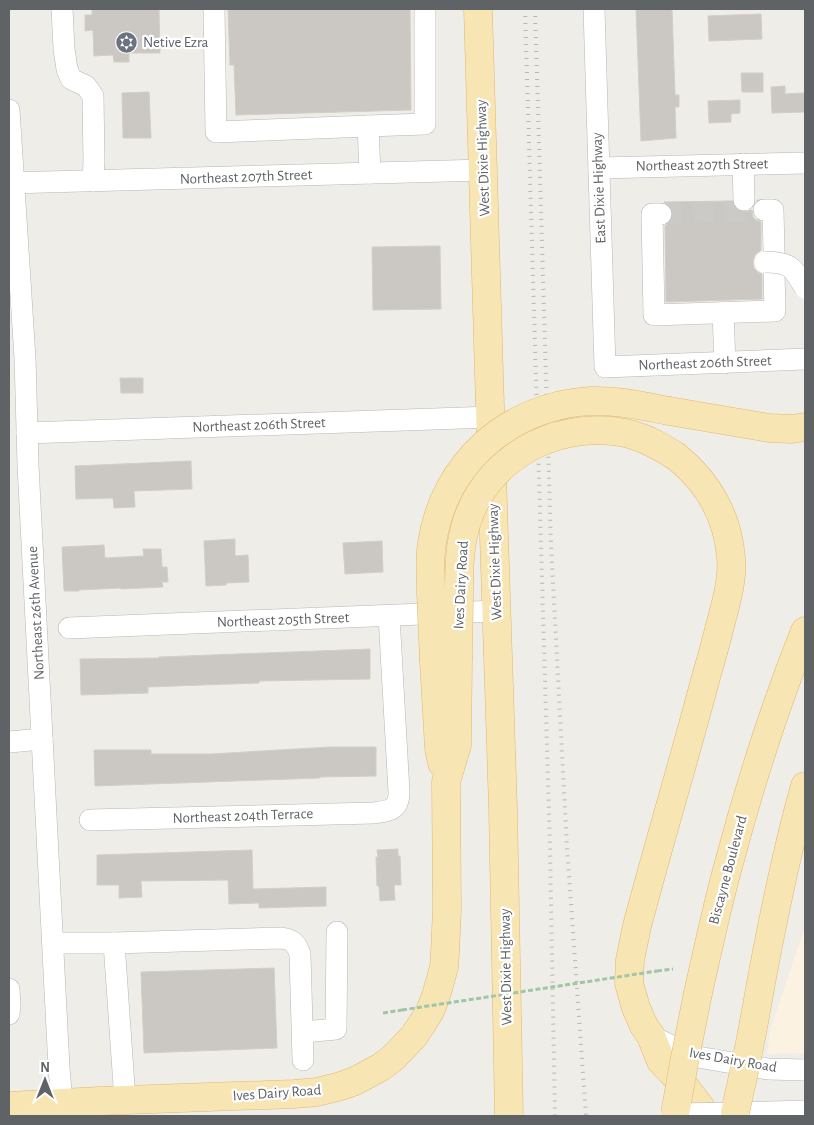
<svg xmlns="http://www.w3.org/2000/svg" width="814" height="1125" font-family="'Alegreya Sans',sans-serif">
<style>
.commercial{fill:#fbf2e1}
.building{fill:#cbc8c4;stroke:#d3cec6}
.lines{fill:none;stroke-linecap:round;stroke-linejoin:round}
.minor-tunnel{stroke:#cbcac7;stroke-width:21;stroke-dasharray:21 11;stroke-linecap:butt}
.minor-casing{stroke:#b4b7ba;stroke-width:22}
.major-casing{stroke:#e4b76b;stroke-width:29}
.path{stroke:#a0c5a7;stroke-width:3;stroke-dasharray:5 2.5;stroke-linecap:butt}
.minor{stroke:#fff;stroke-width:21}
.major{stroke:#f7e6b4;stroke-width:28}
.rail{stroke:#b5b6b6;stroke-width:4;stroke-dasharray:1 6;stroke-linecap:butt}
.minor-bridge-casing{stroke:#b4b7ba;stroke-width:22;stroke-linecap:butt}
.major-bridge-casing{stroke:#e4b76b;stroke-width:29;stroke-linecap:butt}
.path-bridge{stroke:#a0c5a7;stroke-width:3;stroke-dasharray:5 2.5;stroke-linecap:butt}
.minor-bridge{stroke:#fff;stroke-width:21}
.major-bridge{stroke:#f7e6b4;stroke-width:28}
.labels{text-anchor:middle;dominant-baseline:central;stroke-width:4.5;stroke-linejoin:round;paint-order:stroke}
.worship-label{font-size:15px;fill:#5b616d;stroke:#fff;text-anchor:start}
.street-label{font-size:15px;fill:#5f6366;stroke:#fff}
</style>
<rect width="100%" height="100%" fill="#efede7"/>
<path class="commercial" d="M805 925V1053L767 1054 770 1031Z"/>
<g class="building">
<path d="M92 9H159L160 53H129V62H114L113 55 94 56 93 30 85 31V15H92Z"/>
<path d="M228 9H410L411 110 236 115 234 65H230Z"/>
<path d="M636 9H672L675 95H679V107H675L676 138 641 141Z"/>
<path d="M761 14 762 39 709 41 708 16Z"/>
<path d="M741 73H763V92H742Z"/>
<path d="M785 86V94L805 93V112L772 113 771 87Z"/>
<path d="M149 92 151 138H123L122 93Z"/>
<path d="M740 100V113L731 114V122L709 123 708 101Z"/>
<path d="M732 201 733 206 738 211 745 212 752 210 753 217 757 221 761 222V250L755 255 753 262 754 268 758 272 762 274V299L666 302 665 226 672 221 673 214 672 207 668 203 664 202Z"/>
<path d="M440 246 441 309 373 310 372 247Z"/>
<path d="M120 378H143V393H121Z"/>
<path d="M191 461 192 489 134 491 135 507 114 508 113 498 76 499 75 466Z"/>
<path d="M235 539V556L248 555 249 582 226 583V585L206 586 204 541Z"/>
<path d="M382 541 383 572 345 574 343 543Z"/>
<path d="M104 545 105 558 144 556 143 549H161L162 567H167L168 582H162L163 587 121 589 120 588 79 590V591H64L62 547Z"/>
<path d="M370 649V679L259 681V683L148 687V693L81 695 80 659 159 658V657Z"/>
<path d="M330 747H376V776L320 777V778L95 786 94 750H151V754H211Z"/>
<path d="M398 849V856H400L401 885H394L395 900 380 901 379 886H377L376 857H378L377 850Z"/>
<path d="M252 850 253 889 326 887V906L259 908V903L229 904 228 880 141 881 142 897 119 898V885H97V855Z"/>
<path d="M274 968 277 1048 144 1053 141 972Z"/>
</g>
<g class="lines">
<path class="minor-tunnel" d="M661 214 764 210"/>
<defs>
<g id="minor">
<path d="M62 9 64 49 67 69 71 79 86 86 93 96 94 161 93 181"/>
<path d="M214 9 216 132 368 126 370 173"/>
<path d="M594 9 605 367 805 359"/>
<path d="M9 110 25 358 28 465 59 1068 62 1103"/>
<path d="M368 126 425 124V9"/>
<path d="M743 164 744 200"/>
<path d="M599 168 805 163"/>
<path d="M9 183 484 170"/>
<path d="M764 210H773L774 252"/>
<path d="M661 214H652L654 315 775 311 774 273"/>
<path d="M723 313 725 363"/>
<path d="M27 433 491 417"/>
<path d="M69 628 497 611"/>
<path d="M9 742 42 739"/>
<path d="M90 820 373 813C388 811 399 811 399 792L389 616"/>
<path d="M53 943H114L282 938C293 940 296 943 300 954L303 1060"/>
<path d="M114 943 125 1100"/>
<path d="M9 989 10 1006 9 1014"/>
<path d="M303 1032 336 1029 337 932"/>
<path d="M651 1036 692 1056 768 1069 805 1070"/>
<path d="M735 1113 805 1111"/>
</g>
<g id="major">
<path d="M478 9 493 506 503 808 509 1116"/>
<path d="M669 411 769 428 792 429 805 427"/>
<path d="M677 457C709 483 728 518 731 558 733 578 727 599 722 618 717 638 712 657 706 677 684 760 659 843 637 926L630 960 629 983 636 1008 644 1026 651 1036 661 1061 682 1083 707 1116"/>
<path d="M434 661 439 748 442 763"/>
<path d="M698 993C708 949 717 906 729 863 750 784 775 706 805 631"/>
<path d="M754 1022C768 942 783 864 805 786"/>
<path d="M9 1106 99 1101 294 1094 317 1092 341 1086 355 1081 381 1067 393 1058 414 1036 422 1024 430 1011 436 996 444 967 445 953 447 909 446 782 457 745 458 660"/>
</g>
</defs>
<use href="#minor" class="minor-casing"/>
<use href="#major" class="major-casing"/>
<g class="path">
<path d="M657 971 673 969"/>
<path d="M383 1013 402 1010"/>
</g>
<use href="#minor" class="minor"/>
<use href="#major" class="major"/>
<g class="rail">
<path d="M525 9 550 847 555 1116"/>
<path d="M535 9 551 545 567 847 586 1116"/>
</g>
<defs>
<g id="minor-bridge">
<path d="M765 262C790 262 793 267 805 288"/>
<path d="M675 1114 735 1113"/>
</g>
<g id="major-bridge">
<path d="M458 660C458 639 459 617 459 596 459 570 459 545 467 521 490 452 566 417 633 435 650 440 663 448 677 457"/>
<path d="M434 661C433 638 432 615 431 593 431 576 429 560 432 543 444 463 509 406 590 401 616 400 643 406 669 411"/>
<path d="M735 1113 747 1058 754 1022"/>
<path d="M675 1114 684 1063 698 993"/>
</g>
</defs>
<use href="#minor-bridge" class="minor-bridge-casing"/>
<use href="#major-bridge" class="major-bridge-casing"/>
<path class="path-bridge" d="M402 1010 657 971"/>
<use href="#minor-bridge" class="minor-bridge"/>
<use href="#major-bridge" class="major-bridge"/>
</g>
<defs>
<symbol id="synagogue-disc" viewBox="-11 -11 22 22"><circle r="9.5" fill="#6b7280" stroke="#fff"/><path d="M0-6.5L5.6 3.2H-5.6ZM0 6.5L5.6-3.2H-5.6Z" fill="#fff"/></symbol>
</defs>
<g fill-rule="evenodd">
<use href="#synagogue-disc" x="114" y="30" width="25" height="25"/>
</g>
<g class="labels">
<g class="worship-label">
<text x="143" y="42">Netive Ezra</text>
</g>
<g class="street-label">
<text transform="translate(483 158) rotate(-92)">West Dixie Highway</text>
<text transform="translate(702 165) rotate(-1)">Northeast 207th Street</text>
<text transform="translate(246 177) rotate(-2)">Northeast 207th Street</text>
<text transform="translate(599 188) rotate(-92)">East Dixie Highway</text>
<text transform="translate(705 363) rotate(-2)">Northeast 206th Street</text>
<text transform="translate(259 425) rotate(-2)">Northeast 206th Street</text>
<text transform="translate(495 562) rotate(-92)">West Dixie Highway</text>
<text transform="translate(461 585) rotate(-87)">Ives Dairy Road</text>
<text transform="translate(36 613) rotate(-93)">Northeast 26th Avenue</text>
<text transform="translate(283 620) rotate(-2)">Northeast 205th Street</text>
<text transform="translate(243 816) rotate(-2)">Northeast 204th Terrace</text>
<text transform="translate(728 870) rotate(-75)">Biscayne Boulevard</text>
<text transform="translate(506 967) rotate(-91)">West Dixie Highway</text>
<text transform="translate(733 1060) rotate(10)">Ives Dairy Road</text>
<text transform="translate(277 1093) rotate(-4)">Ives Dairy Road</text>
</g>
</g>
<rect width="814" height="1125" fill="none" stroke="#5f6366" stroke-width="20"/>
<g transform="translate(45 1080)" stroke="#ffffff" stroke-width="4" paint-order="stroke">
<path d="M0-4L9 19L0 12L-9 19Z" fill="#5f6366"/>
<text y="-8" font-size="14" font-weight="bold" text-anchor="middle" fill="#5f6366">N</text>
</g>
</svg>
